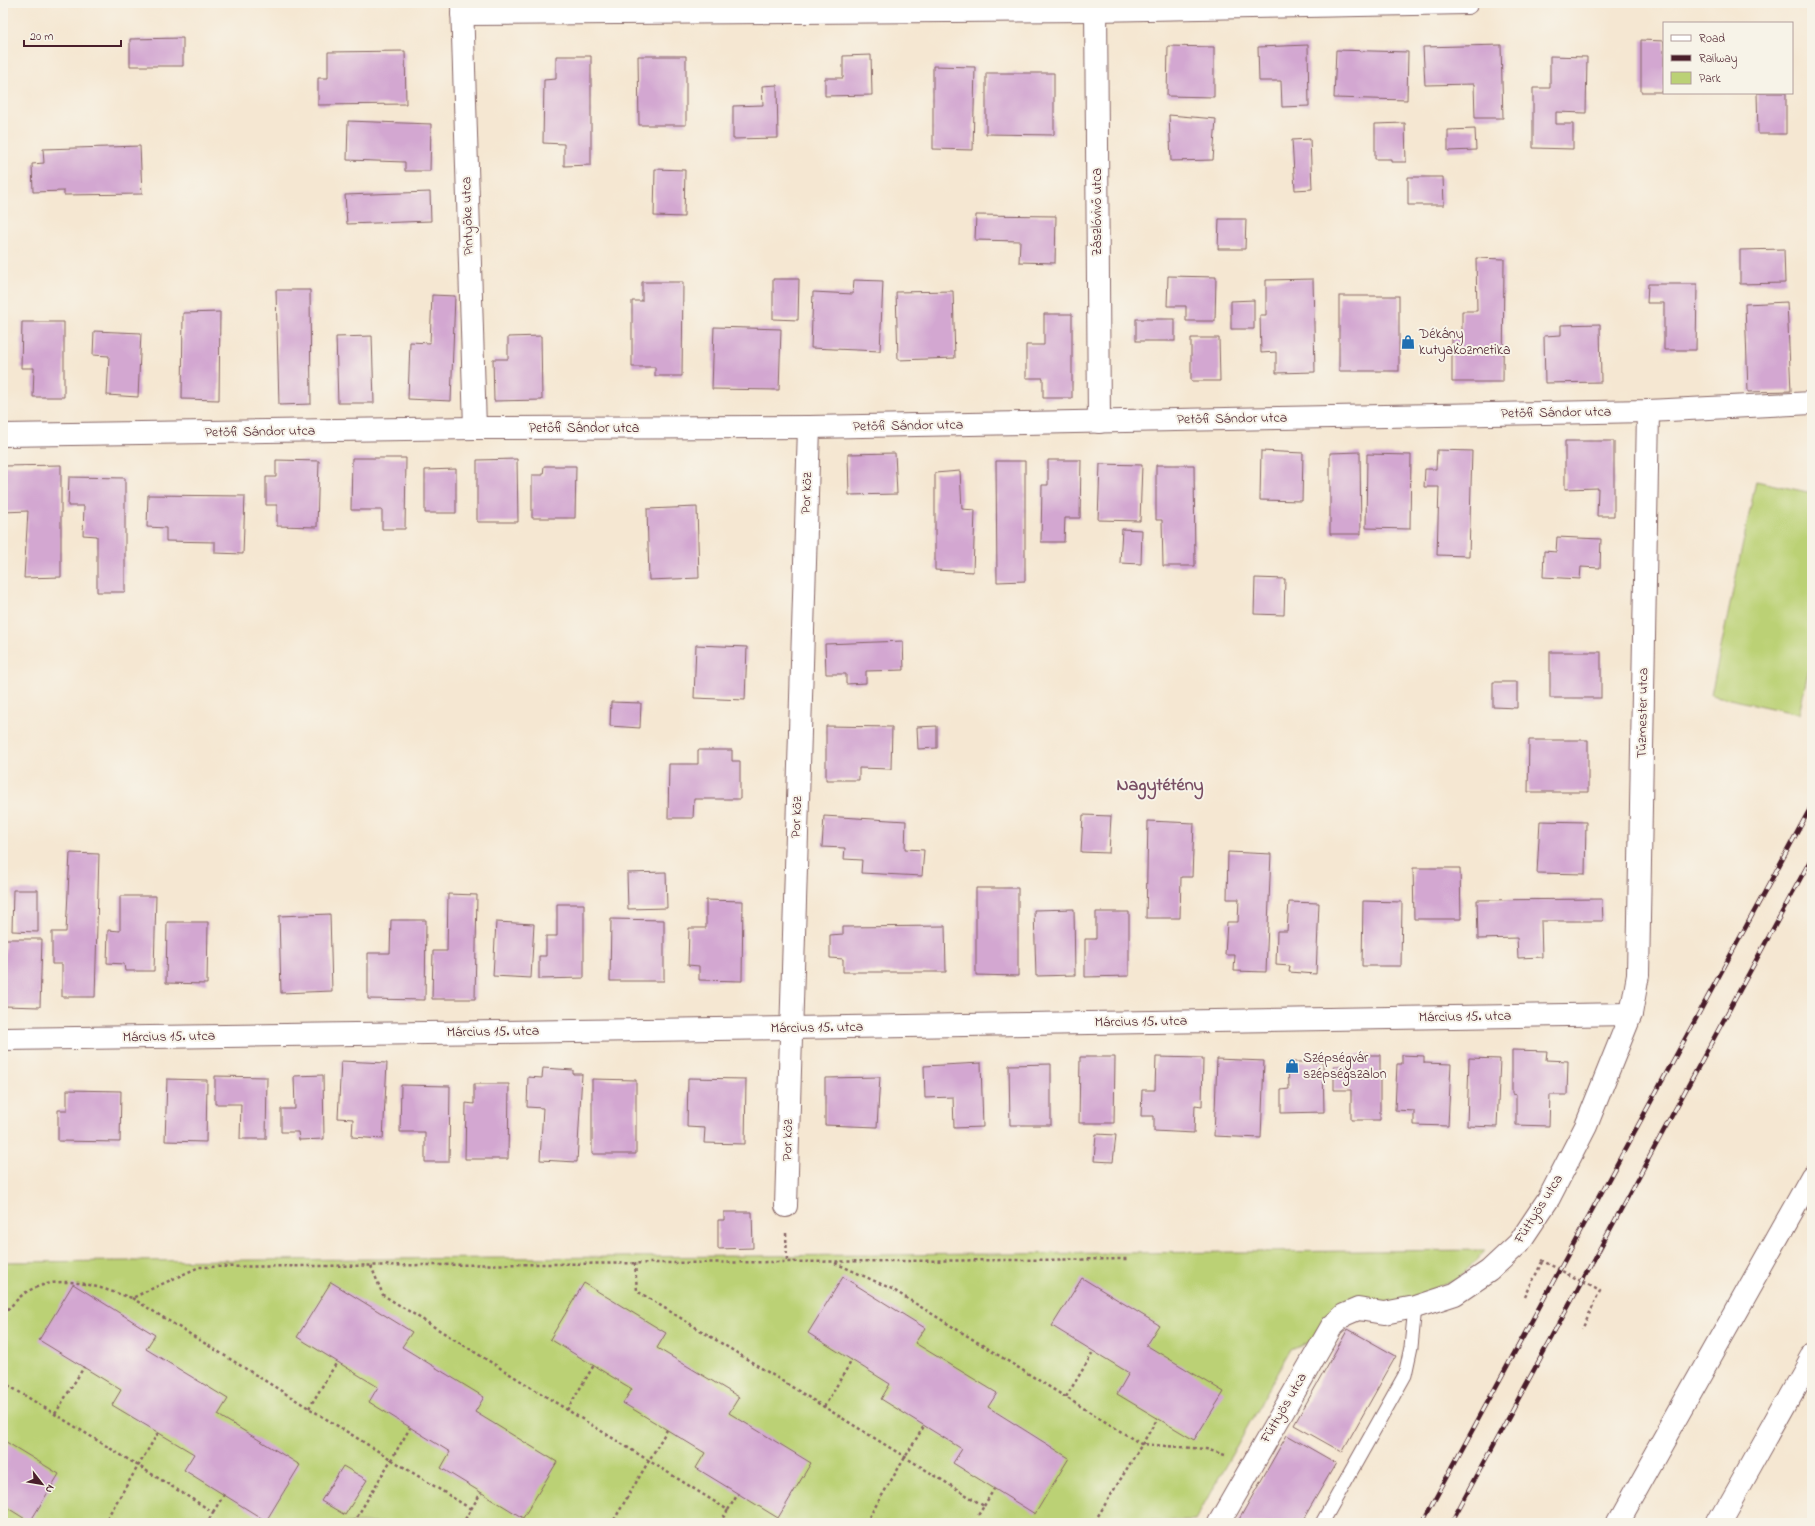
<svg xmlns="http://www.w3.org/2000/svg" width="1815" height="1526" font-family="'Indie Flower',sans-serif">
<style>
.green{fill:#bbd175;stroke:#827850}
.building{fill:#d3a7d1}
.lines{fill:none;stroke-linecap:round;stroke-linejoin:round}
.lane-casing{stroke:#866565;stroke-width:15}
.street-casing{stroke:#866565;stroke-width:24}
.highway-casing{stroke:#866565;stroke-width:24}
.path{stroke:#866565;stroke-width:2.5;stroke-dasharray:3 3;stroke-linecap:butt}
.lane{stroke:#fff;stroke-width:13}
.street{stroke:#fff;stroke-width:22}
.highway{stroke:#fff;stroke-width:22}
.rail-casing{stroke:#4a1f2b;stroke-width:4.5}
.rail{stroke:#f7f3e8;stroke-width:3;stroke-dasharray:9;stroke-linecap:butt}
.labels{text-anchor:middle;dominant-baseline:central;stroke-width:4;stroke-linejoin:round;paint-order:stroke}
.street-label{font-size:14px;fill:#4a1f2b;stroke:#f7f3e8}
.poi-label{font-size:14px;fill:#4a1f2b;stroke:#f7f3e8;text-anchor:start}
.district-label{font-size:18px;font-weight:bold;fill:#7a4f65;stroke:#f7f3e8}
</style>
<rect width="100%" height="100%" fill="#f7f3e8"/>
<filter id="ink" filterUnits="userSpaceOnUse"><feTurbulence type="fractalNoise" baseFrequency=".025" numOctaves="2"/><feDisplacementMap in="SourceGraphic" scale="8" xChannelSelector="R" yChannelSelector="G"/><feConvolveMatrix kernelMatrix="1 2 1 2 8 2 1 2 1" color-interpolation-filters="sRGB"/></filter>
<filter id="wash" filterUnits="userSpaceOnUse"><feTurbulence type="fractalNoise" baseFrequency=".012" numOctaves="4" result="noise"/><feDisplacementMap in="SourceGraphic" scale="16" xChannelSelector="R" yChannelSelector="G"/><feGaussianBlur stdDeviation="0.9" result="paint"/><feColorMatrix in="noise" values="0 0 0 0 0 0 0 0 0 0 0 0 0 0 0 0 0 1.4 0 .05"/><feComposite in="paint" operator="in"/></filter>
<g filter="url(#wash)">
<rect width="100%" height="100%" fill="#f5e7d2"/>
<g class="green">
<path d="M1756 481 1812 493V654L1799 714 1711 695Z"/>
<path d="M1486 1250 1458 1279 1395 1304 1291 1349 1195 1520 773 1523H3V1262Z"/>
</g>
<g id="blocks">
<g class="building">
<path d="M183 38V66H130V39Z"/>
<path d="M1641 40 1664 41V92H1641Z"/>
<path d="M1308 45 1309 106 1282 107 1281 81H1259L1258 47Z"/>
<path d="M1501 45 1503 118H1475L1474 84 1425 85 1423 47Z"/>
<path d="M1168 46 1214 47V97L1167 96Z"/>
<path d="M1336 50 1408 52 1407 100 1334 98Z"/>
<path d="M405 51 406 104 318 105V78H328V52Z"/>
<path d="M871 55 872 95 825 96V78H843V56Z"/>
<path d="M556 56H591V165L564 166V144L543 143 544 80 556 79Z"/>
<path d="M638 56H686V125H639Z"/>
<path d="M1550 56 1587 57 1586 113 1556 112V124H1573V149L1533 148V88H1550Z"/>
<path d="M933 66 975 67 973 150 933 149Z"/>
<path d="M986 73H1054V135L986 134Z"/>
<path d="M777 85 778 138 733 139V106L763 105 762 86Z"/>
<path d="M1757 93H1786V134H1758Z"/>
<path d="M1169 115 1216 119 1213 160 1171 161Z"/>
<path d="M348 121 431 124 430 171H405V162L347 160Z"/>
<path d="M1405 123 1406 162H1391V159H1375V124Z"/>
<path d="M1475 129 1476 150 1448 151V130Z"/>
<path d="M1310 139 1312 189 1295 190 1292 140Z"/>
<path d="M140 146 142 194 64 195V191L33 192 32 164 44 163 43 149Z"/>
<path d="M655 169 685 170 684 217 654 216Z"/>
<path d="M1408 177H1443L1444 205H1408Z"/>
<path d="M430 192 431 221 347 224 345 195Z"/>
<path d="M976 215 1056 216 1055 263 1019 262 1020 241 975 240Z"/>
<path d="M1219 219H1246L1245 249H1218Z"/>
<path d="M1784 249 1785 283 1740 284V250Z"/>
<path d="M1476 258 1504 259 1503 382H1452V334H1462V311H1477Z"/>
<path d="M1168 276 1216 277 1215 321H1186V306H1167Z"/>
<path d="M773 279H799L798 320 773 319Z"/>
<path d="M1313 279 1315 372 1276 373V352L1261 353 1260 315H1266V280Z"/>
<path d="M854 280 883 281 880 351 811 348 813 292 853 294Z"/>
<path d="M642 282H683L682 376H655V367H632V301H642Z"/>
<path d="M1648 284H1697L1696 350H1664V303H1647Z"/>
<path d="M276 290H310L311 404 279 405Z"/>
<path d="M953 291 955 358 898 360 896 292Z"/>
<path d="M432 295 455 296 451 401 408 399 410 342 430 343Z"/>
<rect x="1339" y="296" width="60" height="75"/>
<path d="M1254 300V329H1231V301Z"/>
<path d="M1787 302 1791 391 1748 392 1745 304Z"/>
<path d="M220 312 219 400 182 399 183 313Z"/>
<path d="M1044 314H1072V398H1043V378H1026V345H1044Z"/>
<rect x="1136" y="319" width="39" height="22"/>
<path d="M22 322H64V397H33L34 368H21Z"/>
<path d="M1600 324 1601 382 1545 383 1544 336 1561 335V325Z"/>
<path d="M714 327 781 329 779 390 712 389Z"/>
<path d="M94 331 141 333 138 397 107 395 109 356 93 355Z"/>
<path d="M372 336 374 403H338L336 337Z"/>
<path d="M541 336 542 400 494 401 493 359H508V337Z"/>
<path d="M1191 338H1219L1220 381H1191Z"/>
<path d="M1565 441H1614V516H1597L1598 488 1565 489Z"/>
<path d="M1437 450 1472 451 1469 556 1437 555 1439 487H1424L1425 469H1436Z"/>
<path d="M1261 451 1303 453 1302 501 1260 500Z"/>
<path d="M1360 452 1361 534H1330V453Z"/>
<path d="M895 453 897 494 849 495 848 454Z"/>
<path d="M1367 454 1411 455 1410 529 1366 528Z"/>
<path d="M352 458H406L405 529H382V510H351Z"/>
<path d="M517 459 518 522H477V460Z"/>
<path d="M276 460 319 461 317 527 277 526V505H266V477H276Z"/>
<path d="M1048 460H1081L1080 518H1065L1064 542H1041L1042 485H1048Z"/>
<path d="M996 461H1025V581L997 582Z"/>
<path d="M1100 464 1142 465 1140 521 1098 520Z"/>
<path d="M61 465V577L24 578 28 511 3 512V466Z"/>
<path d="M1156 465H1194L1195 566H1163L1162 520H1156Z"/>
<path d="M544 466H576L575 518H532V475H543Z"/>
<path d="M456 469V513H425V470Z"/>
<path d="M960 471 962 509 975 510 973 572 935 570V473Z"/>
<path d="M69 477 125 478V592H97V536L83 535 84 506H68Z"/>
<path d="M148 495 245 496 243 554 215 553V542L166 541V528L147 527Z"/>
<path d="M697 507 699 578 649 580 647 509Z"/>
<path d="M1122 529 1142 530 1141 564 1120 563Z"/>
<path d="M1557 537 1601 539 1600 568 1581 567 1580 579 1543 577 1544 551 1556 552Z"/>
<path d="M1255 578 1285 579 1284 615 1254 614Z"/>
<path d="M903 641 904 670 866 671V683L846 684V674H826L825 644Z"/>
<path d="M696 645 747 647 745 700 694 698Z"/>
<rect x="1550" y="652" width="51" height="46"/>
<path d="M1493 682H1517V708L1493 707Z"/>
<path d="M611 702 641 703 640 728 610 726Z"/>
<path d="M826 726 892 727 891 769 859 768V780H826Z"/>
<path d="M937 726V748L918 749 917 727Z"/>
<path d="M1529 740H1588V792H1528Z"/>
<path d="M698 750H732V761H740V799H694L693 818H668L669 764H698Z"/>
<path d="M1083 815 1111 816 1109 853 1081 852Z"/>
<path d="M824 816 906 821 905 849 924 850 922 876 861 873 862 860 844 859 845 848 822 847Z"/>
<path d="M1148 821 1194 823 1192 877H1181L1180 918H1146Z"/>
<path d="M1540 821 1586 822 1585 874 1537 873Z"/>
<path d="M1228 852 1271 854 1266 972 1234 971 1235 955H1225L1227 922H1238L1239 899H1227Z"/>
<path d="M70 853 99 854 95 997H62V964H52V932H66Z"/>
<path d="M1413 868H1460L1461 919H1414Z"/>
<path d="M666 872 667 908 628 909 627 873Z"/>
<path d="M976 888H1018V976L976 975Z"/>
<path d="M13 890H38V932L12 931Z"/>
<path d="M448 894 477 895 475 999H432L433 951H447Z"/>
<path d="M120 896H156L154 971H125L124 964 107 963 108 930 120 931Z"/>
<path d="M1602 899 1603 921H1541L1542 957 1518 958 1517 938 1478 939 1477 900Z"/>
<path d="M706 900 743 901 742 981 699 980V966L688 965 689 928H706Z"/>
<path d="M1363 901 1402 902 1401 966H1362Z"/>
<path d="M1289 902 1319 903 1316 974 1289 972 1290 966 1276 965 1277 931H1287Z"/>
<path d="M557 904H584V978L539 979V956H546V936H557Z"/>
<path d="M1074 909 1075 975 1036 976 1034 910Z"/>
<path d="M1096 912H1129V976L1085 977V939H1096Z"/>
<path d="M330 914 332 991 281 993 279 916Z"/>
<path d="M611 919 664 920V981H610Z"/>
<path d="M391 920H426L425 1000 368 999V953H390Z"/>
<path d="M167 922H208L207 984 166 983Z"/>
<path d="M496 922 534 924 531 978 493 976Z"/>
<path d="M945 926 946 972H843V959L830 958V935L843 934V927Z"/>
<path d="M5 939H42L40 1007 3 1006Z"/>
<path d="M1512 1050 1547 1051 1546 1060 1568 1061 1567 1095H1550L1549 1126 1516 1125V1095L1512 1094Z"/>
<path d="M1350 1055H1380V1120H1351V1090H1334V1066H1351Z"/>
<path d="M1402 1055 1424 1056V1063L1451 1064 1448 1126 1414 1125V1111L1395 1110 1397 1064H1402Z"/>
<path d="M1080 1057H1115L1114 1123H1079Z"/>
<path d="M1156 1057 1203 1058 1202 1106 1195 1105 1194 1133 1154 1131V1116H1141L1142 1090H1155Z"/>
<path d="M1469 1058 1500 1059 1497 1127 1467 1126Z"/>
<path d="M1217 1059 1264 1061 1261 1138 1214 1136Z"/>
<path d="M341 1061 387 1063 383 1139 352 1137 353 1119 338 1118Z"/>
<path d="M1288 1062H1323L1324 1112 1281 1113V1090L1289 1089Z"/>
<path d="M981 1063 983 1127 954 1128 953 1097 925 1098 924 1066Z"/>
<path d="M1051 1064V1125H1010L1009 1065Z"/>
<path d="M543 1068 573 1070V1074H582L577 1162 540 1160 543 1108 527 1107 528 1077 542 1078Z"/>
<path d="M323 1075 324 1139 299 1140 298 1132H281V1109H295L294 1076Z"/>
<path d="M215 1076 267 1077 266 1139H240L241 1104H215Z"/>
<path d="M880 1077 877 1127 825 1125V1078Z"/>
<path d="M688 1078 746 1079 745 1144 704 1143 705 1128 687 1127Z"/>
<path d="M167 1079 207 1080 206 1142 165 1141Z"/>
<path d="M592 1079 636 1080V1154H592Z"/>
<path d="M474 1084H509L508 1159H465L466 1103 474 1104Z"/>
<path d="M401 1085 450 1086 449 1162H425V1132H400Z"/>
<path d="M67 1090 121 1091 120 1142 58 1141V1110H67Z"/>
<path d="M1096 1134 1116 1135 1113 1162 1094 1161Z"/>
<path d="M724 1212H752L753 1248 718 1249V1220H724Z"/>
<path d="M843 1277 925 1328 915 1343 997 1393 988 1407 1069 1458 1035 1514 953 1463 962 1449 881 1399 890 1384 808 1333Z"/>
<path d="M1082 1278 1159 1325 1146 1345 1224 1392 1194 1440 1117 1394 1129 1373 1052 1326Z"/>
<path d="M331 1282 412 1332 402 1347 484 1397 475 1412 557 1462 523 1518 441 1468 450 1452 369 1402 378 1387 297 1337Z"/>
<path d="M584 1283 666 1333 657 1348 739 1397 729 1413 811 1463 778 1518 696 1468 705 1453 623 1403 632 1389 550 1339Z"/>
<path d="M73 1284 155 1335 146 1349 228 1399 218 1415 300 1465 266 1521 184 1470 194 1454 112 1405 121 1390 39 1340Z"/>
<path d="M1348 1329 1396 1356 1342 1452 1294 1425Z"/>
<path d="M1287 1435 1336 1463 1301 1523H1237Z"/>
<path d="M3 1440 59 1474 30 1522 3 1505Z"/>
<path d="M343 1466 367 1480 345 1515 321 1501Z"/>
</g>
</g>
</g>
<g filter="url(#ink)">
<use href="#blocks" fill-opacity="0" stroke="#866565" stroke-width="1"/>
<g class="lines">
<defs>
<path id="lane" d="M1322 1523 1405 1375 1411 1347 1415 1307"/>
<g id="street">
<path d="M462 3 475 428"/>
<path d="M1096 3 1099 422"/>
<path d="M462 14 1096 10 1467 3"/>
<path d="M3 435 475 428 809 427 1648 411 1812 403"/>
<path d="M3 1039 790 1028 1631 1014"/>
<path d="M786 1206 809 427"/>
<path d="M1219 1523 1332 1326 1344 1315 1358 1309 1384 1313 1415 1307 1455 1294 1489 1271 1519 1243 1549 1198 1586 1126 1631 1014 1638 975 1648 411"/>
</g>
<g id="highway">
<path d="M1617 1523 1812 1176"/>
<path d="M1719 1523 1812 1357"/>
</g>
</defs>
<use href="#lane" class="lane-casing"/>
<use href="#street" class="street-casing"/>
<use href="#highway" class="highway-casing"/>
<g class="path">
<path d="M786 1233 787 1262"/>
<path d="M1541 1260 1600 1291 1581 1328"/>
<path d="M635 1263 637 1291 984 1506 977 1517"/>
<path d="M835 1263 892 1289 1141 1444 1206 1449 1225 1455"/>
<path d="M371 1266 383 1295 728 1510 722 1519"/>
<path d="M1525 1297 1542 1262"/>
<path d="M132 1298 471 1509 464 1521"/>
<path d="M3 1314C11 1307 19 1296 28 1291 65 1272 96 1287 132 1298L199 1267 1129 1259"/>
<path d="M3 1382 213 1512 207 1523"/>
<path d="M1066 1397 1094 1351"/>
<path d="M824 1407 852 1360"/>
<path d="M309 1408 337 1362"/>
<path d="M567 1410 594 1365"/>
<path d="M55 1414 84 1367"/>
<path d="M984 1506 994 1489"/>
<path d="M471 1509 481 1493"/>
<path d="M728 1510 738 1494"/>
<path d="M213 1512 224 1495"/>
<path d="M1098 1516 1158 1418"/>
<path d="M869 1517 924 1426"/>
<path d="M614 1520 667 1430"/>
<path d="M354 1522 410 1428"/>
<path d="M104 1523 158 1433"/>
</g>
<use href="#lane" class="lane"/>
<use href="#street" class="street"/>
<use href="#highway" class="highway"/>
<defs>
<g id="rail">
<path d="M1422 1523 1812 805"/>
<path d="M1451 1523 1812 857"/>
</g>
</defs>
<use href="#rail" class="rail-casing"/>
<use href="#rail" class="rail"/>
</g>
</g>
<defs>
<symbol id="shop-bare" viewBox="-9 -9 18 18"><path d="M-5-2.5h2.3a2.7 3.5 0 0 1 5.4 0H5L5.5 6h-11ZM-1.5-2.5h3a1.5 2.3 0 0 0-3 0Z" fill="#1f6fb2" stroke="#f7f3e8" stroke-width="2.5" paint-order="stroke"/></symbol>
</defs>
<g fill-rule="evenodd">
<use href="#shop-bare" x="1398" y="332" width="20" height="20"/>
<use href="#shop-bare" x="1282" y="1056" width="20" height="20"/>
</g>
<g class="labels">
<g class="street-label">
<text transform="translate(1097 212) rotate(-90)">Zászlóvivő utca</text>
<text transform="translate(468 216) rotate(-92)">Pintyőke utca</text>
<text transform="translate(1556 413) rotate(-1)">Petőfi Sándor utca</text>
<text transform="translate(1232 419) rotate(-1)">Petőfi Sándor utca</text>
<text transform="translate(908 426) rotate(-1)">Petőfi Sándor utca</text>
<text x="584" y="428">Petőfi Sándor utca</text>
<text transform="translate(260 432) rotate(-1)">Petőfi Sándor utca</text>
<text transform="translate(807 493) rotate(-88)">Por köz</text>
<text transform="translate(1643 713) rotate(-89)">Tűzmester utca</text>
<text transform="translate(797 817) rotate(-88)">Por köz</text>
<text transform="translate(1465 1017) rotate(-1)">Március 15. utca</text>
<text transform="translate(1141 1022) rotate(-1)">Március 15. utca</text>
<text transform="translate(817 1028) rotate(-1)">Március 15. utca</text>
<text transform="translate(493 1032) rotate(-1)">Március 15. utca</text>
<text transform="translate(169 1037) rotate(-1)">Március 15. utca</text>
<text transform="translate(788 1140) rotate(-89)">Por köz</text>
<text transform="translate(1539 1209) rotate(-58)">Füttyös utca</text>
<text transform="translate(1284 1408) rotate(-60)">Füttyös utca</text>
</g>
<g class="poi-label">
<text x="1419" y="334">Dékány<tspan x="1419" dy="16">kutyakozmetika</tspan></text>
<text x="1303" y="1058">Szépségvár<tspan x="1303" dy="16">szépségszalon</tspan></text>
</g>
<g class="district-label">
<text x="1160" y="786">Nagytétény</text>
</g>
</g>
<rect width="1815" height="1526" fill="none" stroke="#f7f3e8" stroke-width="16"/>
<rect x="1663" y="22" width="130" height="72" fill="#f7f3e8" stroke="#b29e9c"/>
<rect x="1671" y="35" width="20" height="6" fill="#ffffff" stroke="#b29e9c"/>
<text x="1699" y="42" font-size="12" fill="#4a1f2b">Road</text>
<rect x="1671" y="55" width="20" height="6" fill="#4a1f2b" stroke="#b29e9c"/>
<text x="1699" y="62" font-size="12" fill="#4a1f2b">Railway</text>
<rect x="1671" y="72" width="20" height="12" fill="#bbd175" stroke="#b29e9c"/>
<text x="1699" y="82" font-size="12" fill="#4a1f2b">Park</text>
<g transform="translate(42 1484) rotate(121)" stroke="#f7f3e8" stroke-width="3" paint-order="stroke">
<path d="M0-3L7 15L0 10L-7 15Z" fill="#4a1f2b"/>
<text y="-6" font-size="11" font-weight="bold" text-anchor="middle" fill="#4a1f2b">N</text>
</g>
<path d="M24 40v6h97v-6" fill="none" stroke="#4a1f2b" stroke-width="2"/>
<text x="30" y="40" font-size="12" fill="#4a1f2b" stroke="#f7f3e8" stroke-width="3" paint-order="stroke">20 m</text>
</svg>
